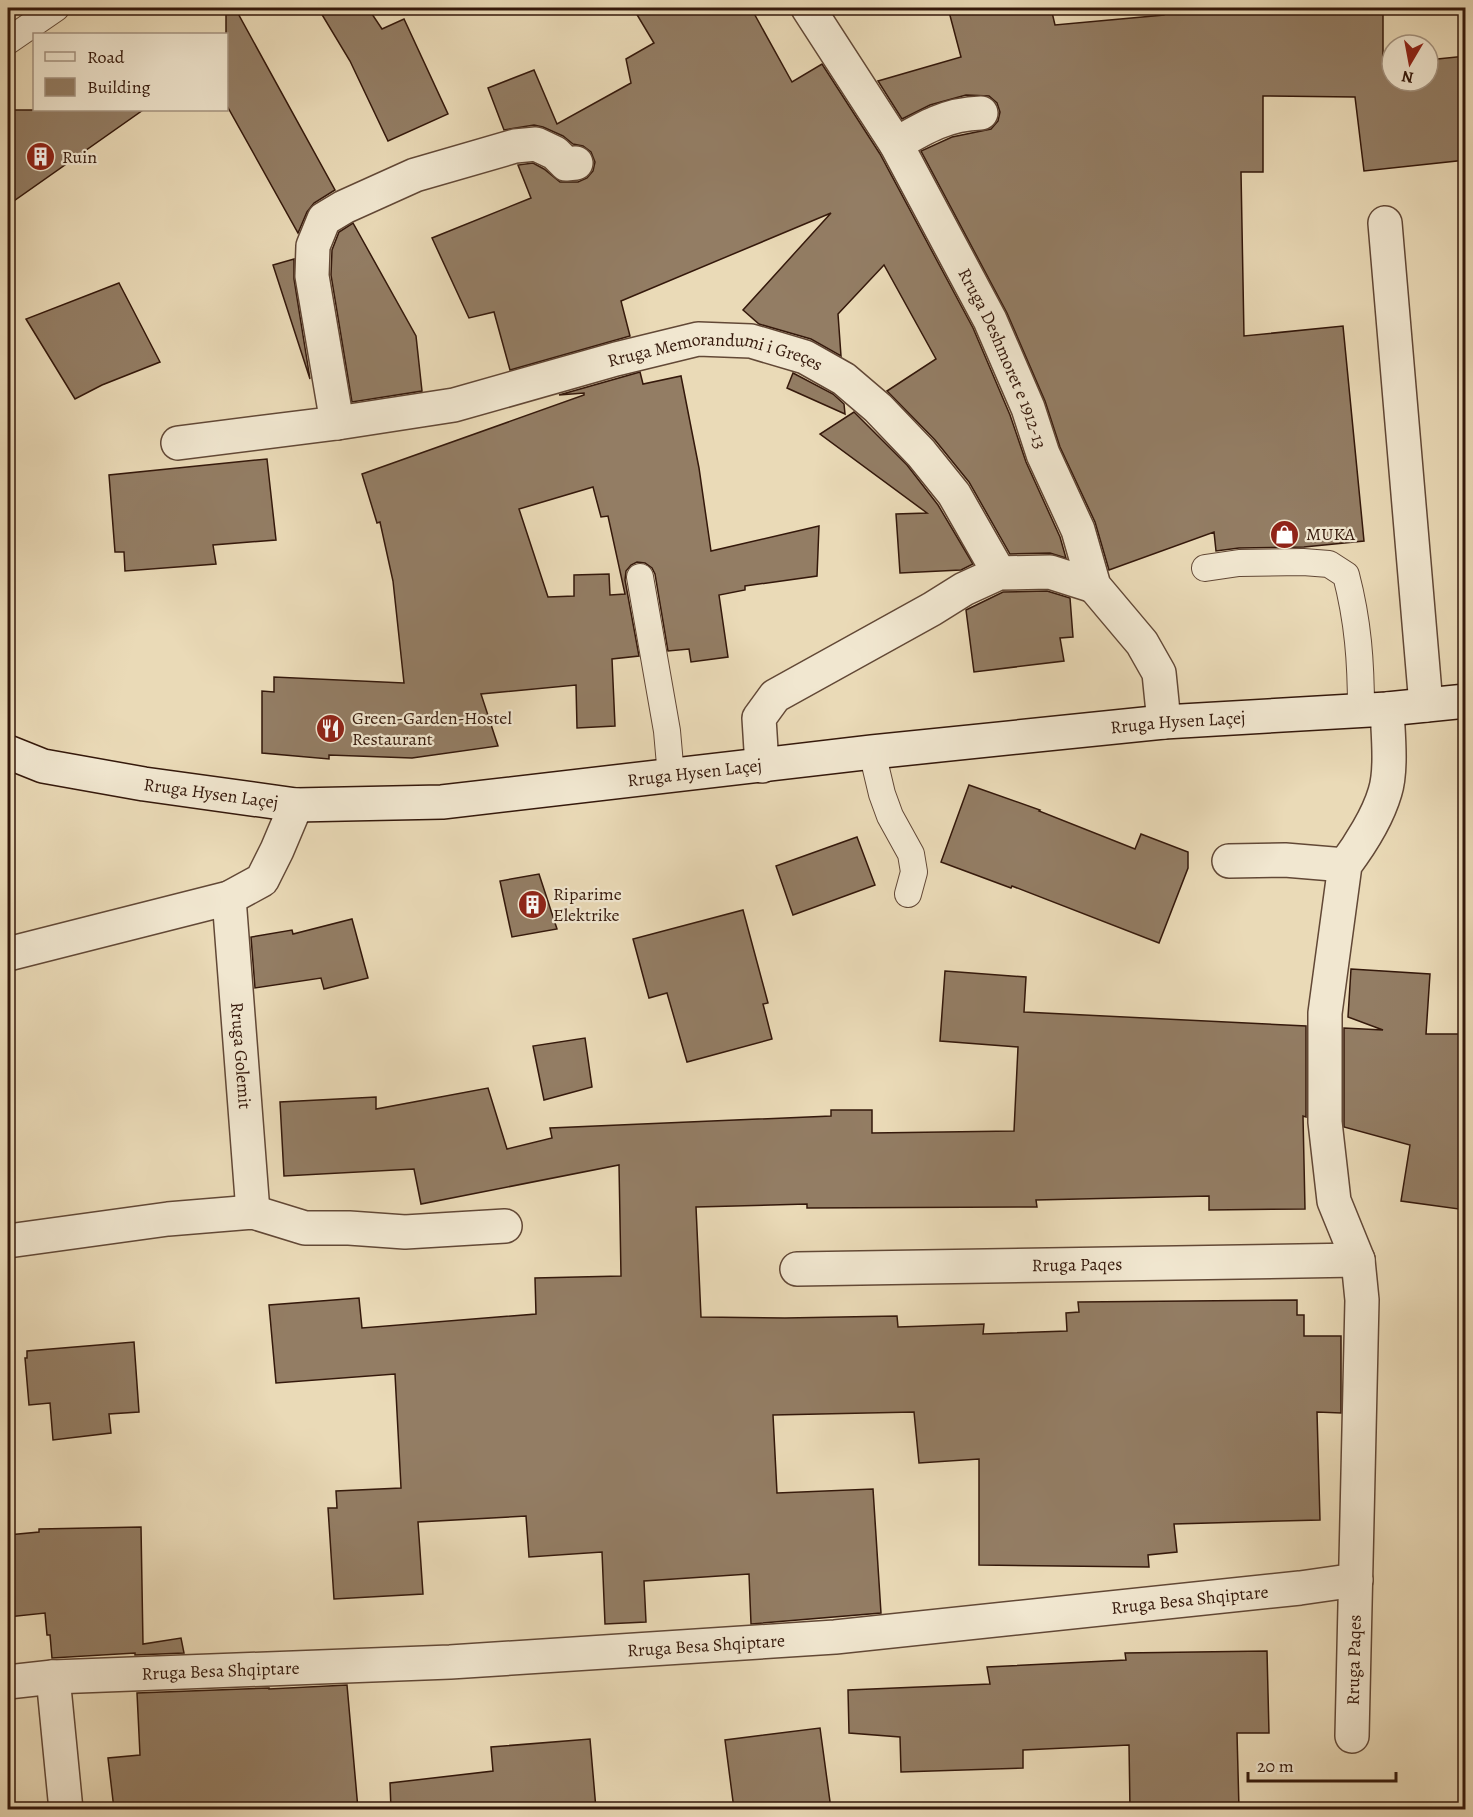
<svg xmlns="http://www.w3.org/2000/svg" width="1473" height="1817" font-family="Alegreya,serif">
<style>
.building{fill:#937d64;stroke:#34180b;stroke-width:1.5;fill-rule:evenodd}
.lines{fill:none;stroke-linecap:round;stroke-linejoin:round}
.lane-casing{stroke:#624836;stroke-width:28}
.street-casing{stroke:#624836;stroke-width:36}
.secondary-casing{stroke:#34180b;stroke-width:36}
.lane{stroke:#f1e7d0;stroke-width:26}
.street{stroke:#f1e7d0;stroke-width:33}
.secondary{stroke:#f1e7d0;stroke-width:33}
.labels{text-anchor:middle;dominant-baseline:central;stroke-width:4.5;stroke-linejoin:round;paint-order:stroke}
.poi-label{font-size:18px;fill:#34180b;stroke:#f1e7d0;text-anchor:start}
.street-label{font-size:18px;fill:#34180b;stroke:#f1e7d0}
</style>
<rect width="100%" height="100%" fill="#eadab7"/>
<filter id="stains"><feTurbulence type="fractalNoise" baseFrequency=".00333" numOctaves="4"/><feColorMatrix values="0 0 0 0 .2 0 0 0 0 .09 0 0 0 0 .02 0 0 0 .5 -.17"/></filter>
<radialGradient id="worn" r=".72"><stop offset=".6" stop-color="#630" stop-opacity="0"/><stop offset="1" stop-color="#630" stop-opacity=".3"/></radialGradient>
<g class="building">
<path d="M226 8H235L335 190 314 203 307 212 298 233 226 104Z"/>
<path d="M318 8H368L382 29 404 19 448 114 388 141 350 61Z"/>
<path d="M633 8H751L792 82 822 64 880 154 973 328 1010 415 1026 462 1060 537 1066 558 1050 553 1010 554 969 482 935 440 887 391 936 359 884 265 838 314 841 356 811 339 759 324 743 310 831 213 621 301 630 336 510 370 494 312 469 318 432 238 531 198 518 165 533 163 544 169 560 182H578L587 178 593 171 595 162 591 152 583 146 573 144 563 136 543 127 534 125 504 130 488 88 534 70 557 124 631 83 626 59 654 43Z"/>
<path d="M948 8H1051L1055 25 1164 15V8H1383V65L1392 64V81H1428V60L1466 56V160L1364 171 1355 97 1263 96V172H1241L1244 336 1343 326 1364 541 1304 547 1239 548 1216 551 1214 532 1109 570 1095 522 1060 447 1045 401 1007 313 921 151 952 137 991 129 998 121 1000 112 997 103 989 96 966 95 930 105 902 119 878 81 961 57Z"/>
<path d="M8 110H143L8 205Z"/>
<path d="M353 223 416 336 422 391 352 402 331 275 332 250 339 232Z"/>
<path d="M294 259V279L310 379 273 265Z"/>
<path d="M119 283 160 362 102 385 75 399 26 319Z"/>
<path d="M640 372 643 384 681 376 699 468 711 551 819 526 817 576 745 586V590L719 595 728 657 691 662 689 649 668 651 655 574 652 568 645 563 637 562 631 565 626 571 625 580 639 656 612 659 615 726 577 728 576 685 481 694 498 746 412 758 329 755V759L262 753V691L274 692V677L404 683 393 581 380 522 377 523 362 474 584 395V393L559 395ZM593 487 601 517 608 516 625 594 610 595 609 574 574 575V596L548 597 519 509Z"/>
<path d="M793 373 833 394 844 404 845 414 787 388Z"/>
<path d="M854 412 907 465 938 505 973 564 961 570 900 573 896 514 927 513 820 434Z"/>
<path d="M267 459 276 540 213 545 216 564 125 571 124 552H115L109 475Z"/>
<path d="M1047 591 1070 598 1073 637 1060 638 1064 661 974 672 966 610 1003 592Z"/>
<path d="M969 785 1040 810 1039 811 1135 849 1141 834 1188 852V868L1159 943 1012 886 1011 888 941 862Z"/>
<path d="M857 837 875 885 793 915 776 866Z"/>
<path d="M539 874 557 929 512 937 500 881Z"/>
<path d="M743 910 768 1003 763 1004 772 1039 687 1062 667 993 649 998 633 939Z"/>
<path d="M352 919 368 978 324 989 321 978 255 988 251 937 292 930 293 934Z"/>
<path d="M1351 969 1430 974 1426 1034H1466V1210L1401 1201 1410 1145 1344 1127V1028L1383 1030 1348 1017Z"/>
<path d="M945 971 1026 977 1024 1012 1306 1026V1117L1303 1116 1305 1209 1209 1210V1196L1036 1200 1037 1207 807 1208V1204L696 1207 701 1317 785 1318 897 1316 898 1327 984 1324 983 1334 1067 1331 1066 1313 1079 1312 1078 1302 1297 1300V1315H1304V1336H1341V1413L1317 1412 1320 1520 1174 1524 1177 1552 1148 1555 1149 1567 979 1565V1459L919 1463 914 1412 773 1415 777 1493 873 1489 881 1613 751 1624 749 1574 644 1581 646 1622 605 1624 602 1552 529 1557 526 1516 418 1522 423 1594 334 1599 328 1508H337L336 1491 401 1488 395 1374 276 1383 269 1305 359 1298 362 1328 536 1314 535 1278 621 1276 619 1165 421 1204 414 1169 284 1176 280 1102 376 1097V1109L488 1088 507 1149 552 1138 550 1128 831 1116V1110H872V1133L1014 1131 1018 1047 940 1041Z"/>
<path d="M585 1038 592 1087 544 1100 533 1046Z"/>
<path d="M134 1342 139 1412 109 1414 111 1433 53 1440 50 1403 29 1405 25 1358H27V1351Z"/>
<path d="M141 1527 143 1644 181 1638 184 1653 135 1655V1653L52 1658 50 1635H47L45 1613 8 1617V1535L39 1532V1529Z"/>
<path d="M1267 1651 1269 1733H1237L1239 1809H1130L1129 1745 1023 1750V1768L901 1772 900 1737 849 1733 848 1690 990 1684 987 1667 1126 1660 1125 1653Z"/>
<path d="M347 1685 358 1809H114L108 1758 140 1755 137 1693 269 1688V1689Z"/>
<path d="M820 1728 831 1809H734L725 1740Z"/>
<path d="M590 1739 596 1809H391L390 1783 493 1771 491 1747Z"/>
</g>
<g class="lines">
<defs>
<g id="lane">
<path d="M8 41 56 8"/>
<path d="M1205 568 1239 563 1303 562 1329 564 1346 575C1358 621 1361 662 1361 710"/>
<path d="M640 577 667 731 671 776"/>
<path d="M872 752 882 794 890 816 911 854 914 872 908 894"/>
</g>
<g id="street">
<path id="s1" d="M808 8 896 144 990 320 1028 408 1043 454 1078 530 1094 586 1142 643 1159 673 1164 722"/>
<path d="M896 144C925 127 947 114 981 113"/>
<path d="M1385 223 1426 705"/>
<path d="M337 423 312 276 313 246 324 219 344 207 415 175 515 146 536 144 555 153 566 164 576 163"/>
<path id="s2" d="M178 443 337 423 454 405 616 359 698 339 751 341 805 357 844 379 878 408 921 453 954 494 999 573"/>
<path d="M762 766 759 718 775 696 932 609 964 589 999 573 1050 572 1094 586"/>
<path d="M1229 861 1285 860 1345 865"/>
<path id="s3" d="M229 898 253 1212"/>
<path d="M8 954 229 898 262 880 277 850 296 805"/>
<path d="M8 1241 168 1219 253 1212 305 1228H349L405 1232 505 1226"/>
<path id="s4" d="M797 1269 1358 1260"/>
<path d="M53 1677 66 1810"/>
<path id="s5" d="M8 1682 53 1677 450 1662 835 1637 1300 1588 1356 1580"/>
<path id="s6" d="M1352 1736 1362 1300 1358 1260 1334 1201 1325 1122V1013L1345 865C1360 845 1378 816 1385 792 1392 770 1388 733 1387 709"/>
</g>
<g id="secondary">
<path id="s7" d="M8 752 43 766 144 784 296 805 442 802 872 752 1164 722 1387 709 1466 701"/>
</g>
</defs>
<use href="#lane" class="lane-casing"/>
<use href="#street" class="street-casing"/>
<use href="#secondary" class="secondary-casing"/>
<use href="#lane" class="lane"/>
<use href="#street" class="street"/>
<use href="#secondary" class="secondary"/>
</g>
<defs>
<symbol id="building-disc" viewBox="-11 -11 22 22"><circle r="9.5" fill="#8f2418" stroke="#f1e7d0"/><path d="M-4-6H4V6H1V3H-1V6H-4ZM-2.5-4.3h1.7v1.8h-1.7ZM.8-4.3h1.7v1.8H.8ZM-2.5-1h1.7V.8h-1.7ZM.8-1h1.7V.8H.8Z" fill="#fff"/></symbol>
<symbol id="shop-disc" viewBox="-11 -11 22 22"><circle r="9.5" fill="#8f2418" stroke="#f1e7d0"/><path d="M-5-2.5h2.3a2.7 3.5 0 0 1 5.4 0H5L5.5 6h-11ZM-1.5-2.5h3a1.5 2.3 0 0 0-3 0Z" fill="#fff"/></symbol>
<symbol id="restaurant-disc" viewBox="-11 -11 22 22"><circle r="9.5" fill="#8f2418" stroke="#f1e7d0"/><path d="M-5-6h1v4h1v-4h1v4h1v-4h1v5L-1.5 .5V6h-2V.5L-5-1ZM5-6V6H3V1.5H1.5Q1.5-4 5-6Z" fill="#fff"/></symbol>
</defs>
<g fill-rule="evenodd">
<use href="#building-disc" x="24" y="140" width="33" height="33"/>
<use href="#shop-disc" x="1268" y="518" width="33" height="33"/>
<use href="#restaurant-disc" x="314" y="712" width="33" height="33"/>
<use href="#building-disc" x="516" y="888" width="33" height="33"/>
</g>
<g class="labels">
<g class="poi-label">
<text x="62" y="157">Ruin</text>
<text x="1306" y="534">MUKA</text>
<text x="352" y="718">Green-Garden-Hostel<tspan x="352" dy="21">Restaurant</tspan></text>
<text x="553" y="894">Riparime<tspan x="553" dy="21">Elektrike</tspan></text>
</g>
<g class="street-label">
<text stroke="none"><textPath href="#s1" startOffset="402">Rruga Deshmoret e 1912-13</textPath></text>
<text stroke="none"><textPath href="#s2" startOffset="549">Rruga Memorandumi i Greçes</textPath></text>
<text stroke="none"><textPath href="#s7" startOffset="1180">Rruga Hysen Laçej</textPath></text>
<text stroke="none"><textPath href="#s7" startOffset="694">Rruga Hysen Laçej</textPath></text>
<text stroke="none"><textPath href="#s7" startOffset="208">Rruga Hysen Laçej</textPath></text>
<text stroke="none"><textPath href="#s3" startOffset="158">Rruga Golemit</textPath></text>
<text stroke="none"><textPath href="#s4" startOffset="280">Rruga Paqes</textPath></text>
<text stroke="none"><textPath href="#s5" startOffset="1185">Rruga Besa Shqiptare</textPath></text>
<text stroke="none"><textPath href="#s5" startOffset="699">Rruga Besa Shqiptare</textPath></text>
<text stroke="none"><textPath href="#s6" startOffset="76">Rruga Paqes</textPath></text>
<text stroke="none"><textPath href="#s5" startOffset="213">Rruga Besa Shqiptare</textPath></text>
</g>
</g>
<rect width="1473" height="1817" fill="none" stroke="#eadab7" stroke-width="30"/>
<rect x="9" y="9" width="1455" height="1799" fill="none" stroke="#34180b" stroke-width="3"/>
<rect x="15" y="15" width="1443" height="1787" fill="none" stroke="#34180b" stroke-width="1.5"/>
<rect x="33" y="33" width="195" height="78" fill="#f1e7d0" stroke="#a59481" stroke-width="1.5"/>
<rect x="45" y="52" width="30" height="9" fill="#f1e7d0" stroke="#a59481" stroke-width="1.5"/>
<text x="87" y="63" font-size="18" fill="#34180b">Road</text>
<rect x="45" y="78" width="30" height="18" fill="#937d64" stroke="#a59481" stroke-width="1.5"/>
<text x="87" y="93" font-size="18" fill="#34180b">Building</text>
<g transform="translate(1410 63) rotate(190)"><circle r="28" fill="#f1e7d0" stroke="#a59481" stroke-width="1.5"/>
<path d="M0-4.5L10 22L0 15L-10 22Z" fill="#8f2418"/>
<text y="-9" font-size="16" font-weight="bold" text-anchor="middle" fill="#34180b">N</text>
</g>
<path d="M1248 1772v9h148v-9" fill="none" stroke="#34180b" stroke-width="3"/>
<text x="1257" y="1772" font-size="18" fill="#34180b" stroke="#f1e7d0" stroke-width="4.5" paint-order="stroke">20 m</text>
<rect width="100%" height="100%" filter="url(#stains)"/>
<rect width="100%" height="100%" fill="url(#worn)"/>
</svg>
